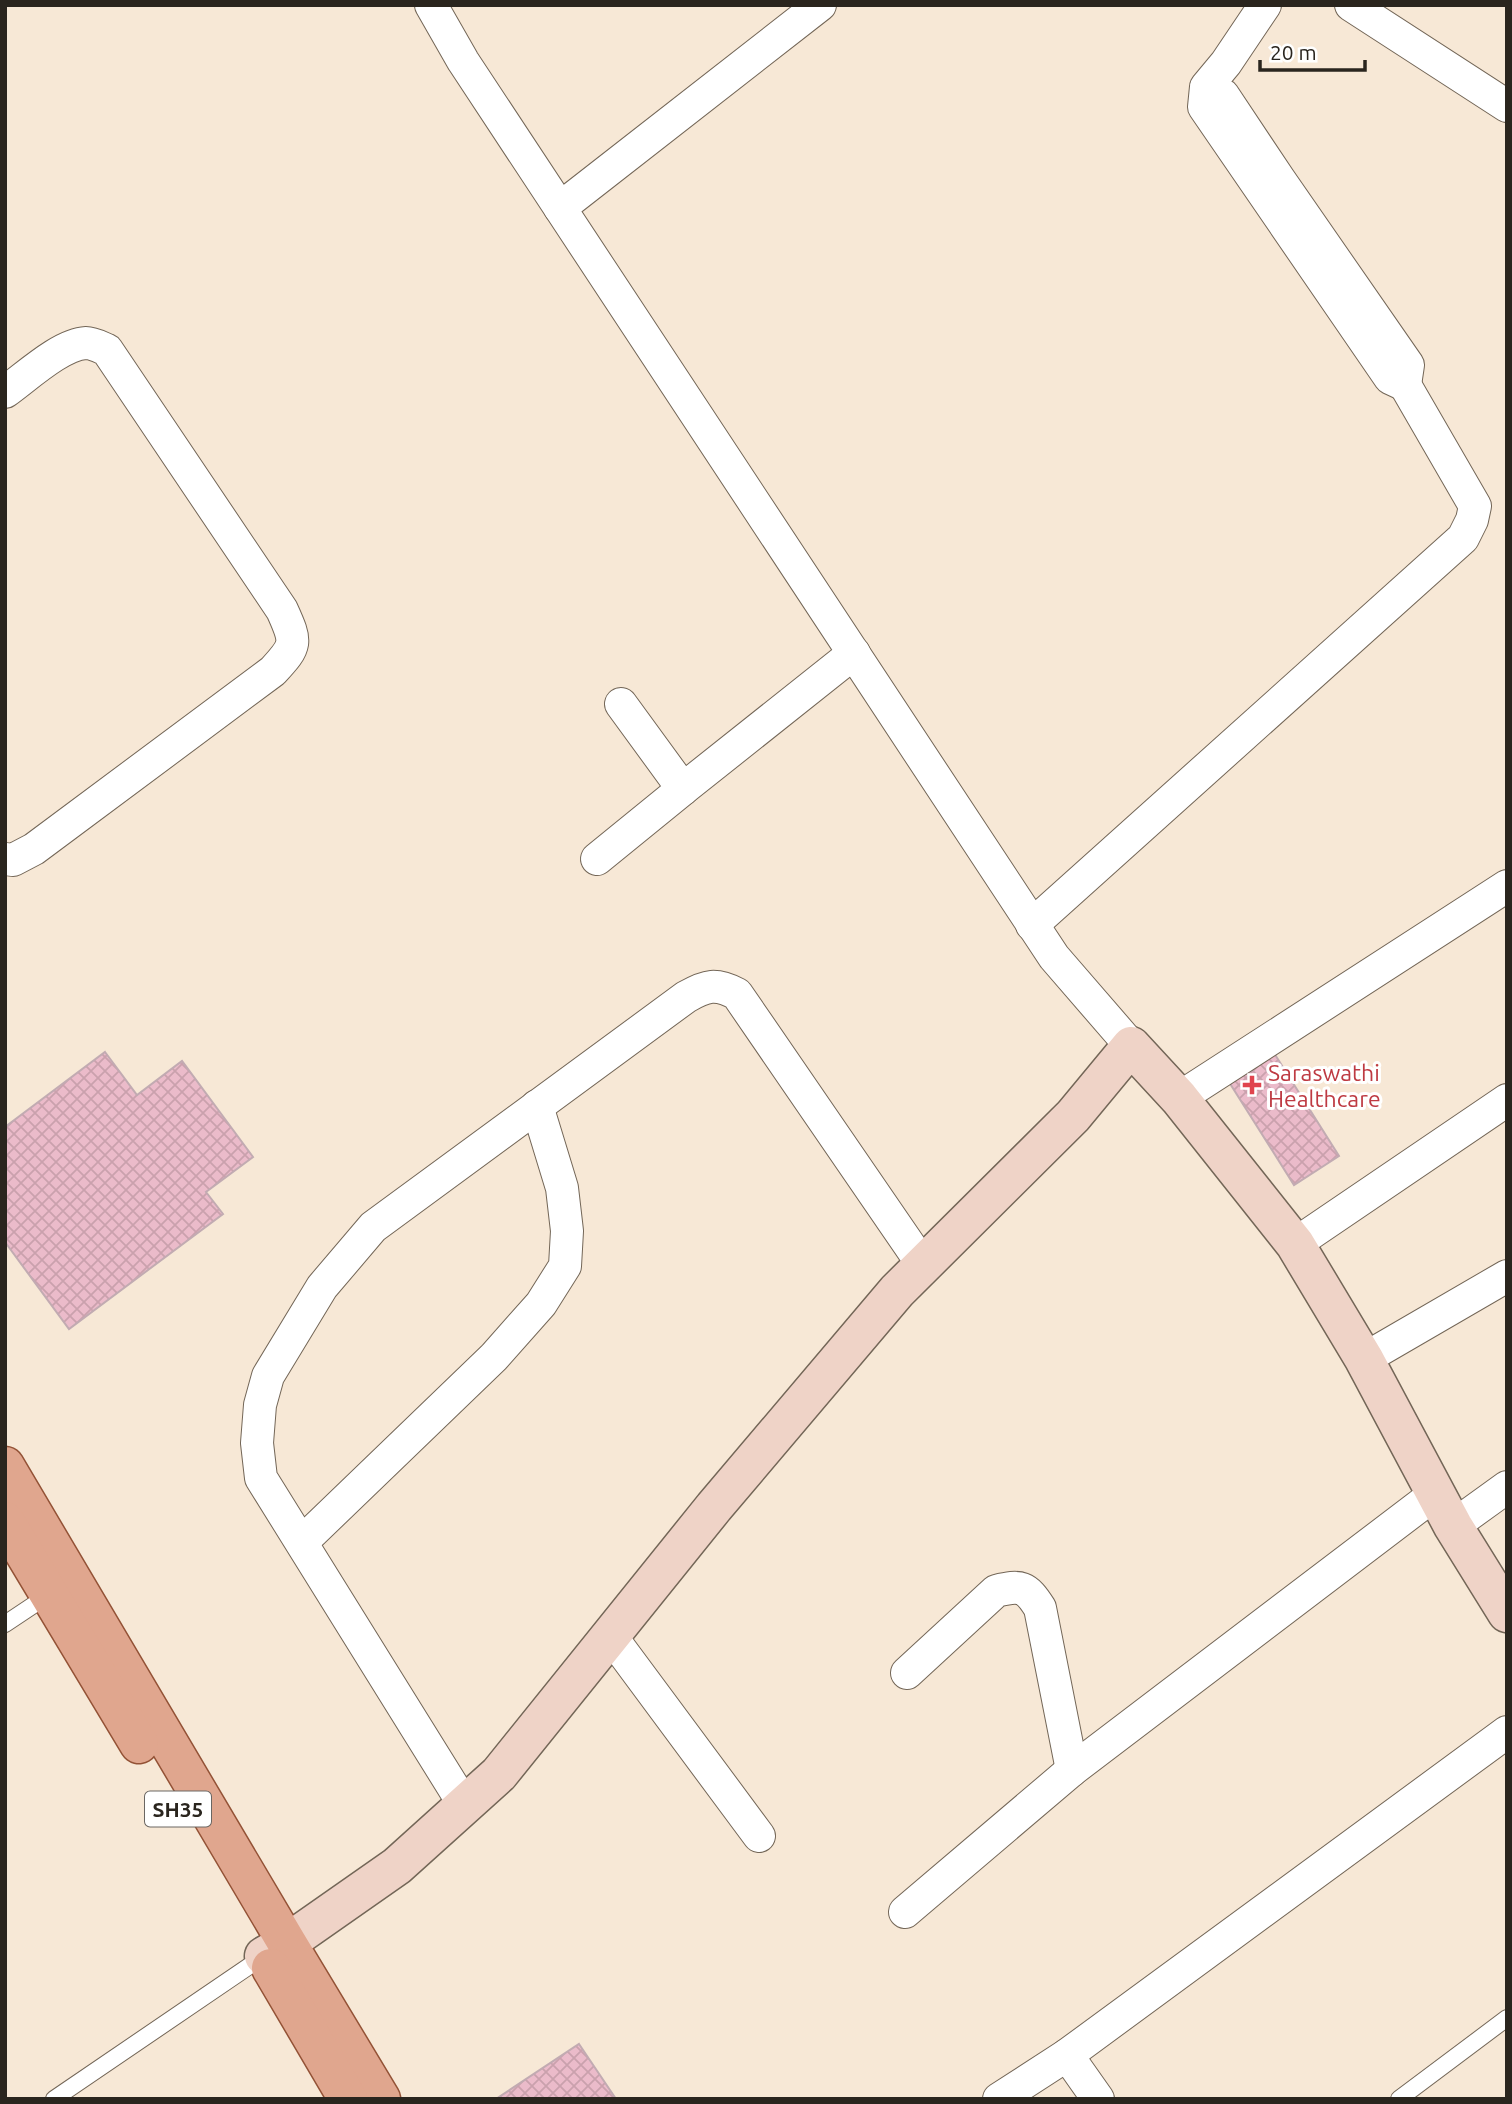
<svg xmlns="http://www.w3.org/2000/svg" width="1512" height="2104" font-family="Ubuntu,sans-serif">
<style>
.building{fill:url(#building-cross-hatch);stroke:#c2abb2;stroke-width:2}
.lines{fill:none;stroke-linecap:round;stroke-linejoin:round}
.lane-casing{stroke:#736657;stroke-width:18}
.street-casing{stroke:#736657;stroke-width:34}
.secondary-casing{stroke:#736657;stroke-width:41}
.primary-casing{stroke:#935236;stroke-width:41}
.lane{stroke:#fff;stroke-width:16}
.street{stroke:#fff;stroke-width:32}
.secondary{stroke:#efd3c7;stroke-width:38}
.primary{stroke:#e0a68e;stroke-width:38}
.health-dot{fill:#e0444e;stroke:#fff;stroke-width:2.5}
.labels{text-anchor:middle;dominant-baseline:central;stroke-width:6;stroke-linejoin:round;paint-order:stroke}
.shield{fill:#fff;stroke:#6a6662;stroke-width:2}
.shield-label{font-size:21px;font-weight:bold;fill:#2a251e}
.health-label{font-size:23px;fill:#be3a42;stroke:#fff;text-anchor:start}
</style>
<defs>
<pattern id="building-cross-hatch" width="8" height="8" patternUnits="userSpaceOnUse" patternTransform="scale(1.75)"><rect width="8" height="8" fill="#ebbbca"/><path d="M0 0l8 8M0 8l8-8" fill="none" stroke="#caa1ad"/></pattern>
</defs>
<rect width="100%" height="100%" fill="#f7e8d6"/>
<g class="building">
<path d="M105 1052 137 1095 182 1061 253 1157 206 1192 223 1214 69 1329 5 1242V1127Z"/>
<path d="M1274 1053 1339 1156 1294 1185 1229 1082Z"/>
<path d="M579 2044 616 2099H496Z"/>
</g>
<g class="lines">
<defs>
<g id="lane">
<path d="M5 1624 50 1594"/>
<path d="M54 2099 264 1956"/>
<path d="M1399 2099 1507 2018"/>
</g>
<g id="street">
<path d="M431 5 463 61 1054 957 1131 1046"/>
<path d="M1351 5 1507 106"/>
<path d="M1206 87 1223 95 1279 179 1408 365 1405 385 1390 378 1204 107 1206 87 1226 63 1265 5"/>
<path d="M560 208 820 5"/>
<path d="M5 392C25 378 61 344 86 343 93 343 100 347 107 350L282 610C297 643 297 645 273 671L34 849 13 860 5 859"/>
<path d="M621 704 683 789 854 653"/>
<path d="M597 859 683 789"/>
<path d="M1032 925 1463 538 1472 520 1475 506 1405 385"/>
<path d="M1179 1098 1507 886"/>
<path d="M1295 1244 1507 1100"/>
<path d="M1364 1359 1507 1276"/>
<path d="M1453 1526 1507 1487"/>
<path d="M302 1542 494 1357 541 1304 565 1266 567 1231 562 1188 537 1106"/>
<path d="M610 1635 759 1836"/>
<path d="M907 1673 996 1591C1021 1585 1026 1586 1040 1608L1072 1770"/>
<path d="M465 1806 261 1478 257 1443 260 1405 268 1376 322 1287 373 1227 686 997C707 985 716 983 737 994L923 1265"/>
<path d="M905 1912 1072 1770 1435 1494"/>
<path d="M1067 2055 1098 2099"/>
<path d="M999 2099 1067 2055 1507 1732"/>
</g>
<path id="secondary" d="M264 1956 287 1943 397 1866 499 1774 714 1507 897 1291 1073 1116 1131 1046 1179 1098 1295 1244 1364 1359 1453 1526 1507 1613"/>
<g id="primary">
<path d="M5 1466 287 1943 381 2099"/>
<path d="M5 1521 139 1744"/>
<path d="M271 1968 348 2099"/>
</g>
</defs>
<use href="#lane" class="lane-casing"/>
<use href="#street" class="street-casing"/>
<use href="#secondary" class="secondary-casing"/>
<use href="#primary" class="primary-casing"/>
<use href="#lane" class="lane"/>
<use href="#street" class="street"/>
<use href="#secondary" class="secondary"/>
<use href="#primary" class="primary"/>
</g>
<path class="health-dot" d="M1248.5 1074.5h7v7h7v7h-7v7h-7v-7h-7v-7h7z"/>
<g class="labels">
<rect class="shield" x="145" y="1791.5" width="66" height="35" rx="5"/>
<g class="shield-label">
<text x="178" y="1809">SH35</text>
</g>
<g class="health-label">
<text x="1268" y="1072">Saraswathi<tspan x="1268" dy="26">Healthcare</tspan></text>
</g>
</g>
<rect width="1512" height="2104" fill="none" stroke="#2a251e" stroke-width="14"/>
<path d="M1260 60v10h105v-10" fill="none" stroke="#2a251e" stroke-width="3.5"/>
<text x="1270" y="60" font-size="21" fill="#2a251e" stroke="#ffffff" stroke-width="5" paint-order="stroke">20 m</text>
</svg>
